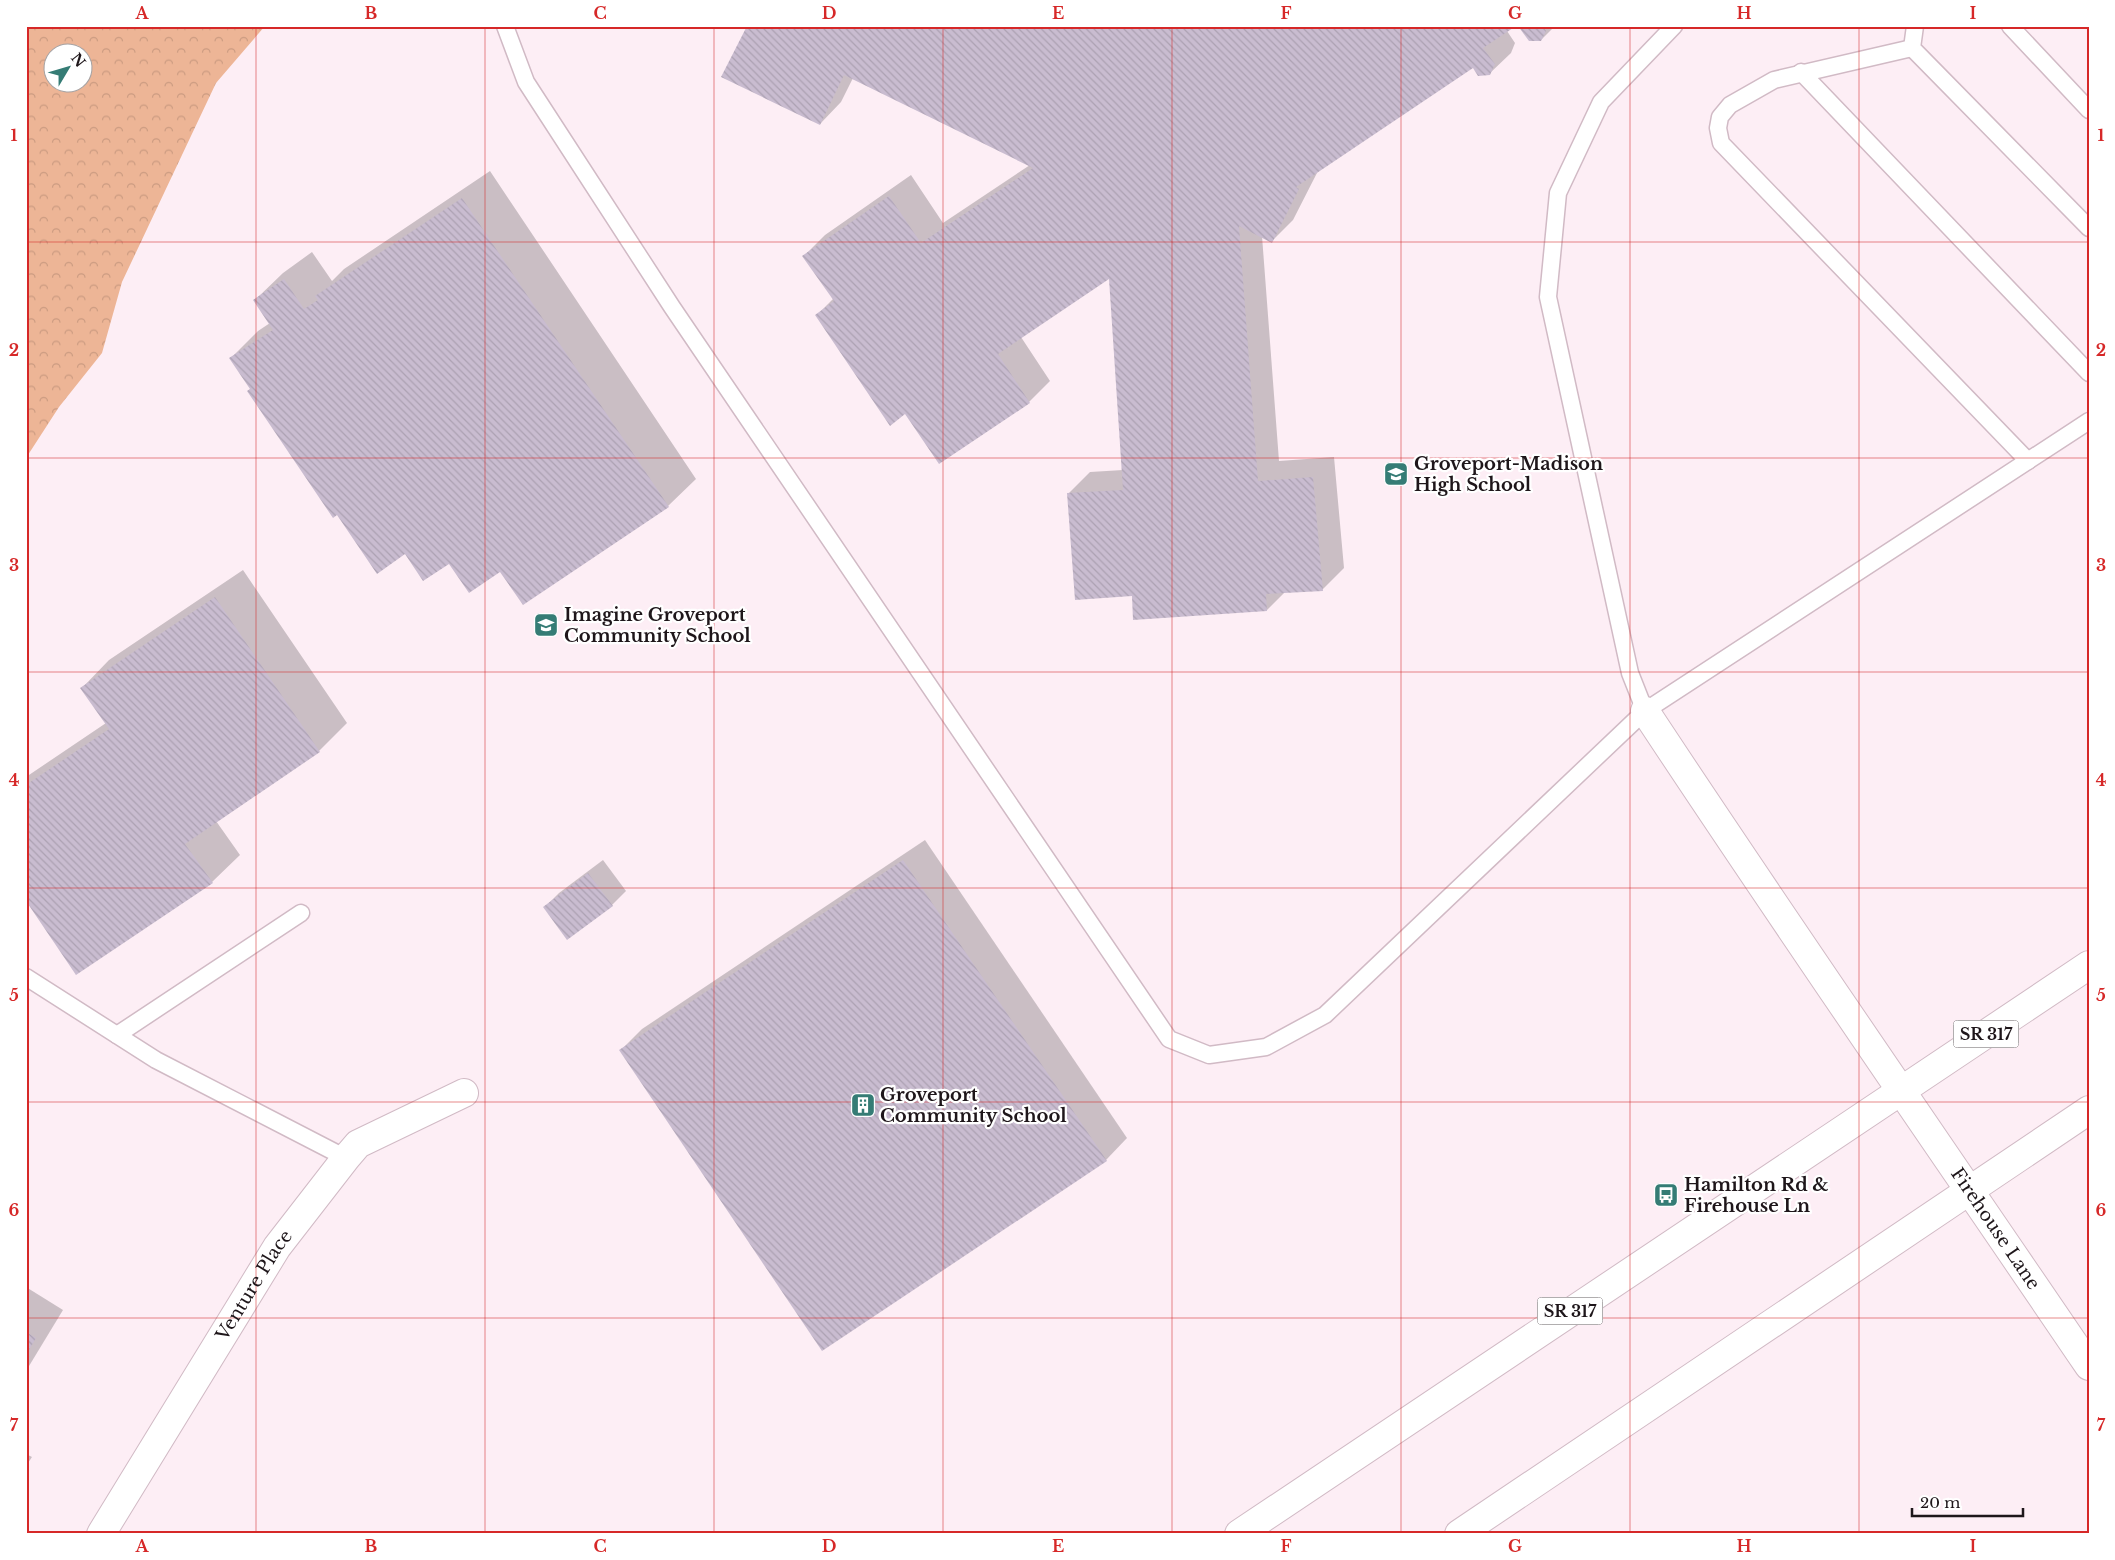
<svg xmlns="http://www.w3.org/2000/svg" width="2115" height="1560" font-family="'Libre Baskerville',serif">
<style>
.forest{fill:url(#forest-crowns);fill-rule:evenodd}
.shadow{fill:#0003}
.building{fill:url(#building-back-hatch)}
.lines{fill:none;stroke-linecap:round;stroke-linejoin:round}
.service-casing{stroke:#d1bac5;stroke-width:19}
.minor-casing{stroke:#d1bac5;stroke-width:30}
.primary-casing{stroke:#d1bac5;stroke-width:30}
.service{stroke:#fff;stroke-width:16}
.minor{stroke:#fff;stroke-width:28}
.primary{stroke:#fff;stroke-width:28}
.grid{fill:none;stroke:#d62828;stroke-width:1;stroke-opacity:0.55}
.labels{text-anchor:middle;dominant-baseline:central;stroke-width:4.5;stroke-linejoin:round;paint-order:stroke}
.shield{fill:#fff;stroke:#625c5f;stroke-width:1}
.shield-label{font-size:16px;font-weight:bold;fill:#1e161a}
.poi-label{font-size:18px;font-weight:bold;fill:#1e161a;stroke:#fff;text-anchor:start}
.street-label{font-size:18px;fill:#1e161a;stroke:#fff}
.neatline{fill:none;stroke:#d62828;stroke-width:2}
.grid-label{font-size:16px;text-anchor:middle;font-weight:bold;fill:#d62828}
</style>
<defs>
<pattern id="forest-crowns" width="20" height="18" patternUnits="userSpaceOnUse" patternTransform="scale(1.25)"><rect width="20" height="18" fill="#edb596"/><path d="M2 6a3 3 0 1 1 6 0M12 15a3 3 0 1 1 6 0" fill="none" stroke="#cb9b81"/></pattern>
<pattern id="building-back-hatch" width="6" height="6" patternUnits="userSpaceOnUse" patternTransform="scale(1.25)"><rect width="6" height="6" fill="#c9bcd0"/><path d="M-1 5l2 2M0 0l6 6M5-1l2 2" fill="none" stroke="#aca1b2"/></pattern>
</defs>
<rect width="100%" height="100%" fill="#fdeef5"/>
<path class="forest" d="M26 26H265L216 83 122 282 102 353 59 407 26 458ZM52 52H82V82H52Z"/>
<g class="shadow">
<path d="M1519 26H1555L1541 40Z"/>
<path d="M1507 31 1515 43 1511 53 1489 74 1473 66 1318 171 1293 220 1272 241 1262 236 1279 461 1334 457 1344 568 1323 589 1285 592 1267 610 1133 595 1069 493 1090 472 1123 470 1110 277 1021 337 1050 381 1029 402 939 462 906 413 817 315 834 298 804 256 825 235 911 175 943 223 1030 165 853 78 841 102 820 124 723 77Z"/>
<path d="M490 171 696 479 668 506 501 570 405 553 337 513 248 391 251 388 231 358 258 331 270 323 255 300 283 273 312 252 332 281 344 269Z"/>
<path d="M243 570 347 723 319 751 216 821 240 855 212 882 26 898V777L106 723 82 688 109 660Z"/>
<path d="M925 840 1127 1138 1106 1160 621 1050 642 1029Z"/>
<path d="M603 860 626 891 612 905 567 938 545 907 559 893Z"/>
<path d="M26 1287 63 1310 26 1371Z"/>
<path d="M26 1454 32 1457 26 1466Z"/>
</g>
<g class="building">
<path d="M747 26H1516L1483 48 1495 64 1490 75 1478 76 1473 68 1296 187 1299 189 1272 243 1239 226 1258 481 1313 477 1323 591 1266 594 1267 611 1133 620 1132 596 1075 600 1067 493 1123 490 1109 279 998 354 1030 403 939 464 905 414 890 426 815 315 834 301 802 256 889 196 921 243 1033 168 844 75 820 125 721 77Z"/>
<path d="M1518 26H1542L1546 31 1541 41H1529Z"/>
<path d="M462 198 669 507 523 605 500 572 469 593 449 564 423 581 405 554 377 574 337 515 333 518 247 391 250 389 229 358 273 330 253 300 284 279 304 309 318 300 315 296Z"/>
<path d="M215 597 320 752 185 844 213 883 76 975 26 901V785L109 729 80 688Z"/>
<path d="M903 860 1107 1161 822 1351 619 1050Z"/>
<path d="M588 873 613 906 567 940 543 907Z"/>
<path d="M26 1332 36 1338 26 1355Z"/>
</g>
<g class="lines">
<defs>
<g id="service">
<path d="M505 26 526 82 672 307 1169 1039 1209 1055 1266 1047 1325 1015 1645 711 2089 421"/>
<path d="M1915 26 1912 48 2089 228"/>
<path d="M2010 26 2089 110"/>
<path d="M1912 48 1774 80 1730 105 1720 117 1718 128 1721 143 2028 461"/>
<path d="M1801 72 2089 373"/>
<path d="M1645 711 1630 673 1548 297 1558 193 1601 102 1674 26"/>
<path d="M26 977 156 1060 346 1158"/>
<path d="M117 1035 301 913"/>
</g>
<g id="minor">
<path id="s1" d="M1645 711C1790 931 1941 1148 2089 1366"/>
<path id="s2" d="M101 1534 277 1247 346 1158 358 1144 464 1093"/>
</g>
<g id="primary">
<path d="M1239 1534 2089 965"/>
<path d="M1459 1534 2089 1110"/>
</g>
</defs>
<use href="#service" class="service-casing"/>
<use href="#minor" class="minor-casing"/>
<use href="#primary" class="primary-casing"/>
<use href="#service" class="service"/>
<use href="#minor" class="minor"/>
<use href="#primary" class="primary"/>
</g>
<path class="grid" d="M256 26V1534M485 26V1534M714 26V1534M943 26V1534M1172 26V1534M1401 26V1534M1630 26V1534M1859 26V1534M26 242H2089M26 458H2089M26 672H2089M26 888H2089M26 1102H2089M26 1318H2089"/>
<defs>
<symbol id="school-square" viewBox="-11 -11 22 22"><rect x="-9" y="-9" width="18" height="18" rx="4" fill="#357c75" stroke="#fff"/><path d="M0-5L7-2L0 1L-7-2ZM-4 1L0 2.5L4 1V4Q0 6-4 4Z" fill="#fff"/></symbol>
<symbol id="building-square" viewBox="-11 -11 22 22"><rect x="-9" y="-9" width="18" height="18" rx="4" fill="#357c75" stroke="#fff"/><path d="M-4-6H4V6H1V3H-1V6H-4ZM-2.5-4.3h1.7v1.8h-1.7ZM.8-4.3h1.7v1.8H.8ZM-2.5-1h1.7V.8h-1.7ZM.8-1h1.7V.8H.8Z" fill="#fff"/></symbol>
<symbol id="bus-square" viewBox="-11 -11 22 22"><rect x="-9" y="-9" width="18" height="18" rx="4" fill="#357c75" stroke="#fff"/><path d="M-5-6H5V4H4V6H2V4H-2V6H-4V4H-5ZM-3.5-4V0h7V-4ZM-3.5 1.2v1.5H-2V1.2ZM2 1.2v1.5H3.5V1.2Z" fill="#fff"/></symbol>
</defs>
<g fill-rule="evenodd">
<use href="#school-square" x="1382" y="460" width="28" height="28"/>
<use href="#school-square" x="532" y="611" width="28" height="28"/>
<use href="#building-square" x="849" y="1091" width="28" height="28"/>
<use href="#bus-square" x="1652" y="1181" width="28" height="28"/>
</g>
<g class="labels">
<g class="shield">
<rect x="1953.5" y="1020.5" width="65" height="27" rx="4"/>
<rect x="1537.5" y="1297.5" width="65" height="27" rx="4"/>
</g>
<g class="shield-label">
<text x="1986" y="1034">SR 317</text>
<text x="1570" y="1311">SR 317</text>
</g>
<g class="poi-label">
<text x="1414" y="464">Groveport-Madison<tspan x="1414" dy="21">High School</tspan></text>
<text x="564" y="615">Imagine Groveport<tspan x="564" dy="21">Community School</tspan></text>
<text x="880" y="1095">Groveport<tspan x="880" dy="21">Community School</tspan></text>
<text x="1684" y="1185">Hamilton Rd &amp;<tspan x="1684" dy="21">Firehouse Ln</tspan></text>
</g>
<g class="street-label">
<text stroke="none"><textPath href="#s1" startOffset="625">Firehouse Lane</textPath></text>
<text stroke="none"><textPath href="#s2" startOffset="292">Venture Place</textPath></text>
</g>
</g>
<rect width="2115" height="1560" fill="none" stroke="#ffffff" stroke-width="55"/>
<g transform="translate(68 68) rotate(52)"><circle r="24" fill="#ffffff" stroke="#a5a2a3"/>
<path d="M0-4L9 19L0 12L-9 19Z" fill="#357c75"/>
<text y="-8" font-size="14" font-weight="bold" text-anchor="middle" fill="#1e161a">N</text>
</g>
<path d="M1912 1508v8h111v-8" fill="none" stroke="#1e161a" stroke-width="2.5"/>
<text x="1920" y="1508" font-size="15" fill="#1e161a" stroke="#ffffff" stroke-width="4" paint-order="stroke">20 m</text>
<rect x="28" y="28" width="2060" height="1504" class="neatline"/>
<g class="grid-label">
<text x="142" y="19">A</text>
<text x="371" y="19">B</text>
<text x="600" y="19">C</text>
<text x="829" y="19">D</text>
<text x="1058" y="19">E</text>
<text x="1286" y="19">F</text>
<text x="1515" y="19">G</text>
<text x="1744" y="19">H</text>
<text x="1973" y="19">I</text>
<text x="14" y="141">1</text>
<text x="2101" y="141">1</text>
<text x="14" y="356">2</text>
<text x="2101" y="356">2</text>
<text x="14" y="571">3</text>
<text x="2101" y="571">3</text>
<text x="14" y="786">4</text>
<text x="2101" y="786">4</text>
<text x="14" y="1001">5</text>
<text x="2101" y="1001">5</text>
<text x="14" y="1216">6</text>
<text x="2101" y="1216">6</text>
<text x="14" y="1431">7</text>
<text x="2101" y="1431">7</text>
<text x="142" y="1552">A</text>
<text x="371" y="1552">B</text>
<text x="600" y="1552">C</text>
<text x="829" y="1552">D</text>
<text x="1058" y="1552">E</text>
<text x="1286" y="1552">F</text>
<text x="1515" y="1552">G</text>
<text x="1744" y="1552">H</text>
<text x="1973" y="1552">I</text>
</g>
</svg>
